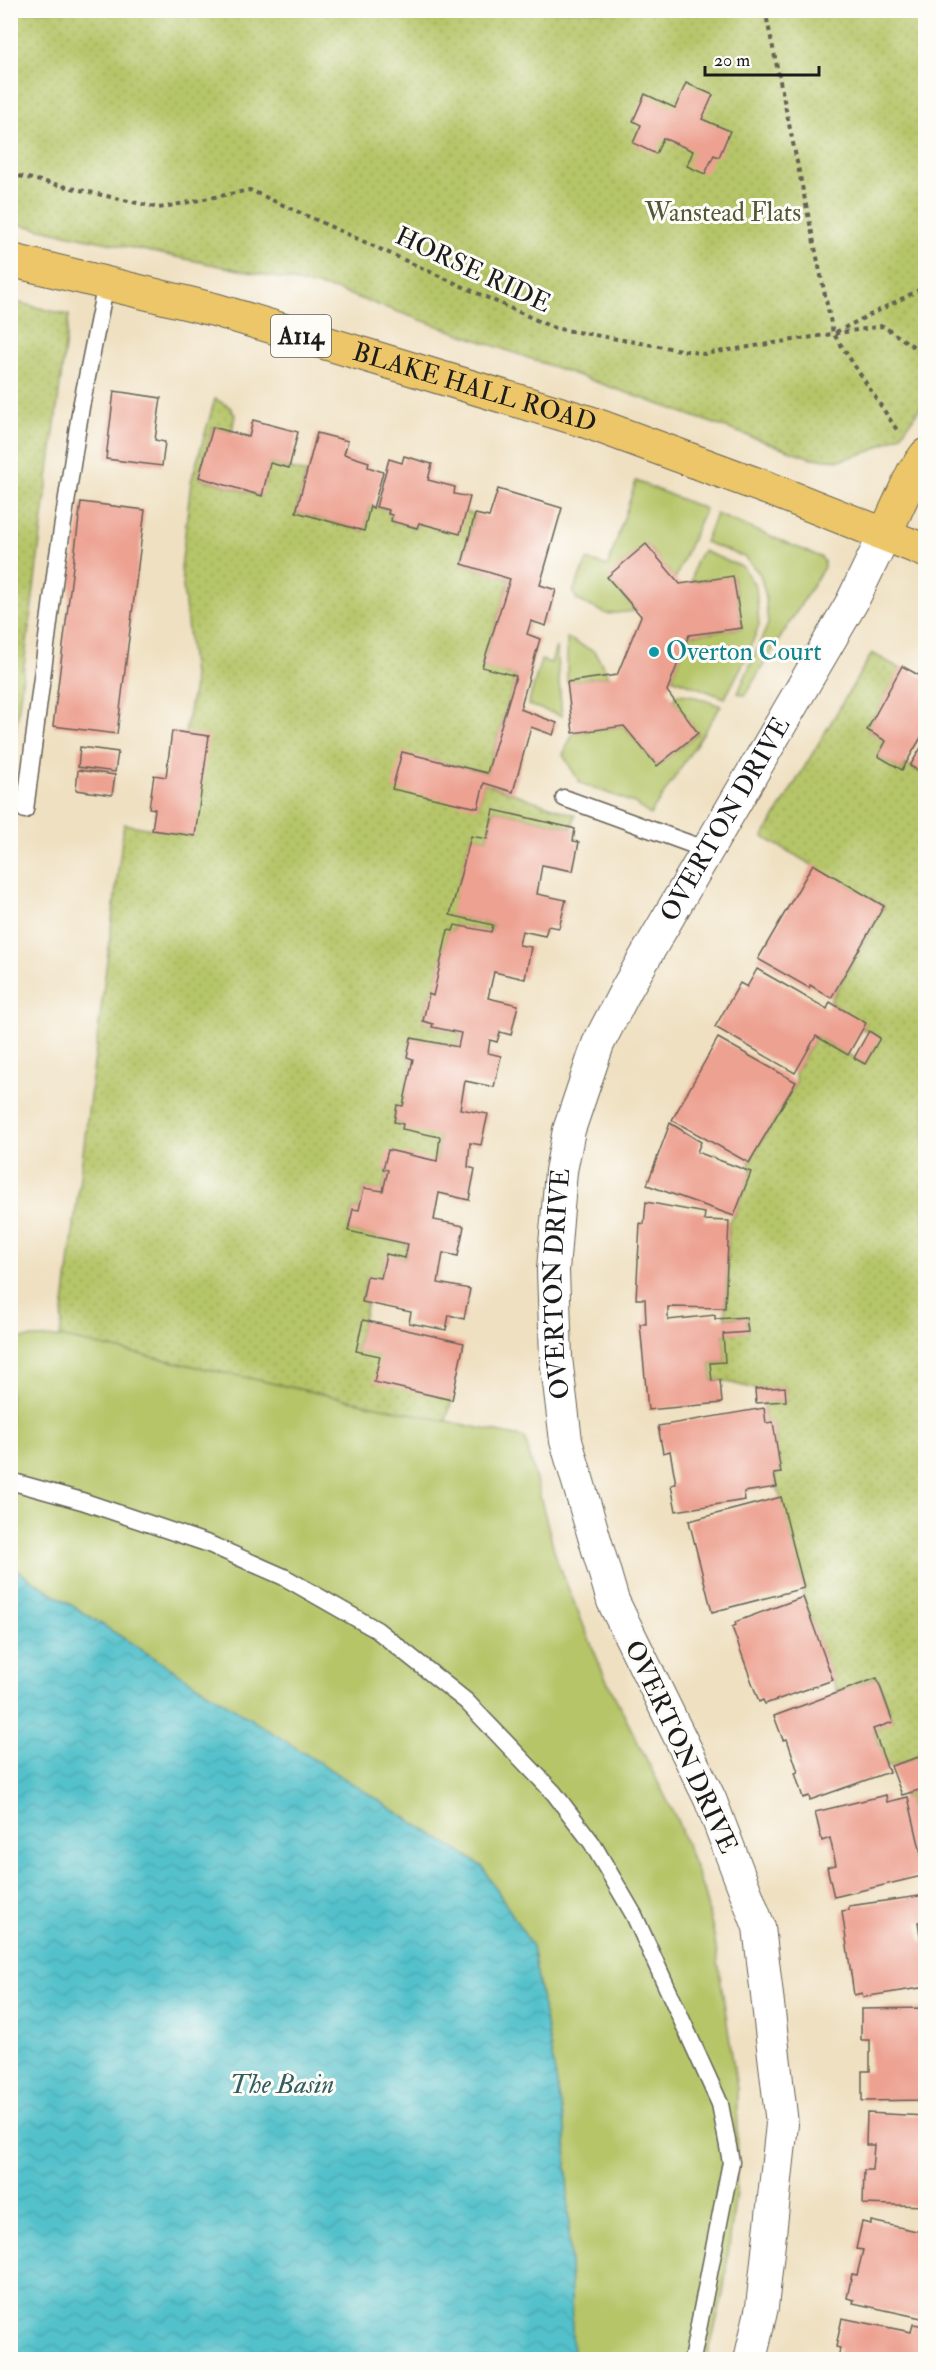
<svg xmlns="http://www.w3.org/2000/svg" width="936" height="2370" font-family="'IM FELL Double Pica',serif">
<style>
.grass{fill:#b5c568;stroke:#687042;stroke-width:1.5}
.park{fill:url(#park-dots);stroke:#687042;stroke-width:1.5}
.water{fill:url(#water-waves);stroke:#386e74;stroke-width:1.5}
.building{fill:#eda191}
.lines{fill:none;stroke-linecap:round;stroke-linejoin:round}
.service-casing{stroke:#666156;stroke-width:19}
.minor-casing{stroke:#666156;stroke-width:34}
.primary-casing{stroke:#666156;stroke-width:35}
.path{stroke:#666156;stroke-width:4;stroke-dasharray:4.5 4.5;stroke-linecap:butt}
.service{stroke:#fff;stroke-width:16}
.minor{stroke:#fff;stroke-width:32}
.primary{stroke:#ecc669;stroke-width:33}
.culture-dot{fill:#0f9aa8;stroke:#fdfcf7;stroke-width:2}
.labels{text-anchor:middle;dominant-baseline:central;stroke-width:6;stroke-linejoin:round;paint-order:stroke}
.shield{fill:#fdfcf7;stroke:#605f5e;stroke-width:1.5}
.shield-label{font-size:24px;font-weight:bold;fill:#1c1c1c}
.park-label{font-size:26px;fill:#525737;stroke:#fdfcf7}
.street-label{font-size:26px;fill:#1c1c1c;stroke:#fdfcf7}
.culture-label{font-size:26px;fill:#0d838f;stroke:#fdfcf7;text-anchor:start}
.water-label{font-size:27px;font-style:italic;fill:#325e62;stroke:#fdfcf7}
</style>
<defs>
<pattern id="park-dots" width="8" height="8" patternUnits="userSpaceOnUse" patternTransform="scale(1.5)"><rect width="8" height="8" fill="#b5c568"/><path d="M2 2h.1M6 6h.1" fill="none" stroke="#9ba95a" stroke-width="1.8" stroke-linecap="round"/></pattern>
<pattern id="water-waves" width="16" height="10" patternUnits="userSpaceOnUse" patternTransform="scale(1.5)"><rect width="16" height="10" fill="#53c1cb"/><path d="M0 5q4-4 8 0t8 0" fill="none" stroke="#48a5ae"/></pattern>
</defs>
<rect width="100%" height="100%" fill="#fdfcf7"/>
<filter id="ink" filterUnits="userSpaceOnUse"><feTurbulence type="fractalNoise" baseFrequency=".0167" numOctaves="2"/><feDisplacementMap in="SourceGraphic" scale="12" xChannelSelector="R" yChannelSelector="G"/><feConvolveMatrix kernelMatrix="1 2 1 2 8 2 1 2 1" color-interpolation-filters="sRGB"/></filter>
<filter id="wash" filterUnits="userSpaceOnUse"><feTurbulence type="fractalNoise" baseFrequency=".008" numOctaves="4" result="noise"/><feDisplacementMap in="SourceGraphic" scale="24" xChannelSelector="R" yChannelSelector="G"/><feGaussianBlur stdDeviation="1.35" result="paint"/><feColorMatrix in="noise" values="0 0 0 0 0 0 0 0 0 0 0 0 0 0 0 0 0 1.4 0 .05"/><feComposite in="paint" operator="in"/></filter>
<g filter="url(#wash)">
<rect width="100%" height="100%" fill="#efe0c1"/>
<g class="grass">
<path d="M636 481 705 509 675 579 646 544 608 577 636 611 607 614 577 600 573 592 587 560 608 566Z"/>
<path d="M716 514 821 557 824 561V567L745 695 738 693 768 624 765 593 760 574 744 557 705 542Z"/>
<path d="M703 551 743 567 756 587 759 625 748 654 725 698 672 678 689 635 742 628 733 577 692 582C693 572 694 558 703 551Z"/>
<path d="M567 638 595 652 609 676 567 682Z"/>
<path d="M556 647 562 716 528 705 541 660 551 663Z"/>
<path d="M678 694 690 695 721 706 650 815 634 803 580 783 563 755 573 733 624 726 657 766 698 733 673 700Z"/>
<path d="M60 1337 525 1438 557 1561 604 1675 677 1820 703 1889 714 1935 737 2089 736 2192 723 2294 707 2359H11L10 1339Z"/>
</g>
<g class="park">
<path d="M11 11H925V401L901 435 871 451 841 460 811 458 336 290 11 223Z"/>
<path d="M11 301 69 315 11 768 10 301Z"/>
<path d="M215 399 230 407 235 415 232 432 213 427 199 478 261 496 270 463 306 473 296 512 364 531 370 506 389 510 388 514 392 515 391 521 417 528 419 523 466 512 475 514 462 564 510 579 482 667 516 676 487 773 403 753 478 807 484 783 575 815 572 828 494 810 487 839 471 836 451 915 493 925 491 932 455 925 453 931H448L433 996 429 995 423 1021 433 1024 432 1027 461 1033 458 1047 411 1038 407 1057 413 1059 403 1106 397 1105 394 1122 440 1137 437 1161 384 1169 388 1170 383 1191 364 1188 359 1210 353 1209 348 1231 408 1244 405 1258 386 1255 381 1278 367 1276 362 1301 367 1303 356 1350 380 1356 452 1400 446 1421 60 1337 124 824 194 836 185 733 194 685 181 568 191 482Z"/>
<path d="M872 653 901 669 867 730 886 741 878 756 902 770 906 764 925 775V1766L922 1756 891 1766 886 1765 873 1729 893 1721 877 1678 837 1693 803 1597 804 1588 774 1474 781 1472 773 1423H766L763 1402 786 1401 785 1387 755 1389 720 1380 712 1381 710 1363 725 1362 723 1334 748 1331 746 1317 725 1318 729 1221 734 1216 751 1172 749 1163 796 1082 795 1073 816 1036 865 1064 879 1038 863 1029 865 1024 830 1002 884 906 763 837Z"/>
<path d="M925 1788V1867L908 1797 904 1798 902 1795Z"/>
</g>
<path class="water" d="M10 1566 482 1866 532 1946 566 2134 573 2359H11Z"/>
<g id="blocks">
<g class="building">
<path d="M686 83 713 95 702 119 730 131 719 157 714 155 705 174 687 166 693 151 663 138 656 154 633 143 641 125 633 121 645 94 675 108Z"/>
<path d="M114 391 161 398 155 440 165 442 162 466 106 459Z"/>
<path d="M253 420 298 432 289 468 270 463 262 496 199 477 213 427 249 437Z"/>
<path d="M317 433 348 441 344 454 369 462 368 467 383 472 373 508 370 506 364 531 296 512Z"/>
<path d="M404 456 432 464 428 480 455 487 454 494 470 497 460 534 419 523 417 528 391 521 392 515 388 514 389 510 376 507 389 459 402 463Z"/>
<path d="M498 489 562 508 540 585 556 590 546 626 531 621 527 634 540 639 520 709 557 723 553 735 531 727 513 792 484 783 478 808 392 789 402 752 487 773 516 676 482 667 510 579 462 564 475 514 489 517Z"/>
<path d="M81 502 145 510 117 734 53 726Z"/>
<path d="M646 544 680 584 733 576 742 628 689 635 667 691 698 733 657 766 624 726 573 733 567 682 617 675 641 616 607 577Z"/>
<path d="M902 666 922 677 926 672V729L902 770 878 756 886 741 867 730Z"/>
<path d="M172 731 209 736 195 836 152 830 155 809 149 808 154 775 166 777Z"/>
<path d="M926 739V775L910 766Z"/>
<path d="M80 747 118 752 115 772 78 767Z"/>
<path d="M78 770 115 775 112 795 76 790Z"/>
<path d="M494 810 572 828 575 829 573 841 579 842 573 871 542 865 540 877 537 894 566 900 559 928 548 926 545 936 522 931 519 945 531 947 525 979 494 972 488 998 518 1005 511 1035 500 1032 497 1042 490 1040 488 1053 501 1056 494 1087 465 1081 460 1109 488 1114 481 1145 470 1143 468 1167 475 1169 469 1200 439 1193 434 1220 464 1226 458 1256 443 1253 438 1283 470 1289 464 1319 449 1315 446 1330 409 1323 411 1312 362 1302 367 1276 381 1278 386 1254 405 1258 408 1244 348 1231 353 1209 359 1210 364 1188 383 1191 388 1170 383 1169 388 1150 437 1161 440 1137 402 1129 403 1124 394 1122 397 1105 403 1106 413 1059 407 1057 411 1038 458 1047 461 1033 432 1027 433 1024 423 1021 429 994 433 996 448 930 453 931 455 925 491 932 493 925 450 915 471 836 487 839Z"/>
<path d="M813 864 884 906 831 998 810 985 809 988 758 959Z"/>
<path d="M757 969 827 1009 830 1002 866 1023 848 1055 816 1036 795 1073 715 1027 740 983 747 987Z"/>
<path d="M869 1031 880 1038 865 1064 854 1058Z"/>
<path d="M718 1038 796 1082 749 1163 672 1120Z"/>
<path d="M670 1123 701 1142 697 1152 751 1172 734 1216 647 1185Z"/>
<path d="M646 1202 705 1213 704 1220 729 1221 725 1308 668 1307V1320L715 1315V1319L746 1317 748 1332 723 1334 725 1362 710 1363 712 1381 720 1380 722 1403 648 1410 640 1324H646L645 1299H636L640 1223 644 1224Z"/>
<path d="M363 1320 464 1343 452 1400 374 1382 380 1356 356 1351Z"/>
<path d="M785 1387 786 1401 756 1403 755 1389Z"/>
<path d="M764 1408 766 1423 773 1422 781 1473 774 1474 777 1487 744 1492 745 1500 676 1511 671 1485 676 1484 670 1451 663 1453 658 1426Z"/>
<path d="M781 1497 804 1588 712 1612 689 1521Z"/>
<path d="M803 1597 833 1680 765 1704 763 1700 759 1702 732 1627 736 1625 735 1622Z"/>
<path d="M877 1678 893 1722 873 1729 889 1772 810 1800 809 1796 803 1798 795 1773 798 1772 787 1739 783 1740 774 1716Z"/>
<path d="M922 1756 926 1766V1788L902 1795 891 1766Z"/>
<path d="M886 1795 887 1802 908 1797 926 1875 834 1897 827 1867 836 1865 830 1838 822 1841 815 1812Z"/>
<path d="M926 1895V1921L918 1922 921 1942 926 1941V1987L863 1997 862 1993 854 1995 842 1911 849 1910V1906Z"/>
<path d="M926 2008V2100L862 2101V2071H870V2040H861V2009Z"/>
<path d="M867 2113 926 2116V2206L863 2204 864 2170H872L874 2145H866Z"/>
<path d="M871 2221 926 2233V2319L853 2303 854 2300 847 2298 852 2274 857 2275 863 2250 856 2249 862 2222 871 2224Z"/>
<path d="M842 2318 911 2332 913 2324 926 2326V2360H838L840 2348 836 2347Z"/>
</g>
</g>
</g>
<g filter="url(#ink)">
<use href="#blocks" fill-opacity="0" stroke="#666156" stroke-width="1.5"/>
<g class="lines">
<defs>
<g id="service">
<path d="M564 798 707 850"/>
<path d="M25 810 56 568 81 407 106 283"/>
<path d="M10 1481 82 1501 209 1544 284 1577 377 1630 466 1701 554 1793 592 1843 634 1915 720 2104 731 2162 692 2360"/>
</g>
<g id="minor">
<path id="s1" d="M750 2360 762 2307 782 2124 759 1927 710 1799 613 1601 566 1441 556 1358 553 1270 561 1171 569 1130 598 1044 627 988 852 602 885 534"/>
</g>
<g id="primary">
<path id="s2" d="M10 260 216 310 588 422 775 491 926 551"/>
<path d="M885 534 913 473 926 455"/>
</g>
</defs>
<use href="#service" class="service-casing"/>
<use href="#minor" class="minor-casing"/>
<use href="#primary" class="primary-casing"/>
<g class="path">
<path d="M765 10 833 333 899 433"/>
<path d="M10 174 159 208 250 190 554 328 704 354 883 326 926 355"/>
<path d="M836 332 917 291 926 284"/>
<path d="M925 596 926 595"/>
</g>
<use href="#service" class="service"/>
<use href="#minor" class="minor"/>
<use href="#primary" class="primary"/>
</g>
</g>
<circle class="culture-dot" cx="654" cy="652" r="6"/>
<g class="labels">
<rect class="shield" x="271" y="315" width="60" height="42" rx="4.5"/>
<g class="shield-label">
<text x="301" y="336">A114</text>
</g>
<g class="park-label">
<text x="723" y="213">Wanstead Flats</text>
</g>
<g class="street-label">
<text transform="translate(473 270) rotate(25)">HORSE RIDE</text>
<text stroke="none"><textPath href="#s2" startOffset="482">BLAKE HALL ROAD</textPath></text>
<text stroke="none"><textPath href="#s1" startOffset="1623">OVERTON DRIVE</textPath></text>
<text stroke="none"><textPath href="#s1" startOffset="1119">OVERTON DRIVE</textPath></text>
<text transform="translate(681 1747) rotate(65)">OVERTON DRIVE</text>
</g>
<g class="culture-label">
<text x="666" y="652">Overton Court</text>
</g>
<g class="water-label">
<text x="282" y="2084">The Basin</text>
</g>
</g>
<rect width="936" height="2370" fill="none" stroke="#fdfcf7" stroke-width="36"/>
<path d="M705 66v9h114v-9" fill="none" stroke="#1c1c1c" stroke-width="3"/>
<text x="714" y="66" font-size="18" fill="#1c1c1c" stroke="#fdfcf7" stroke-width="4.5" paint-order="stroke">20 m</text>
</svg>
